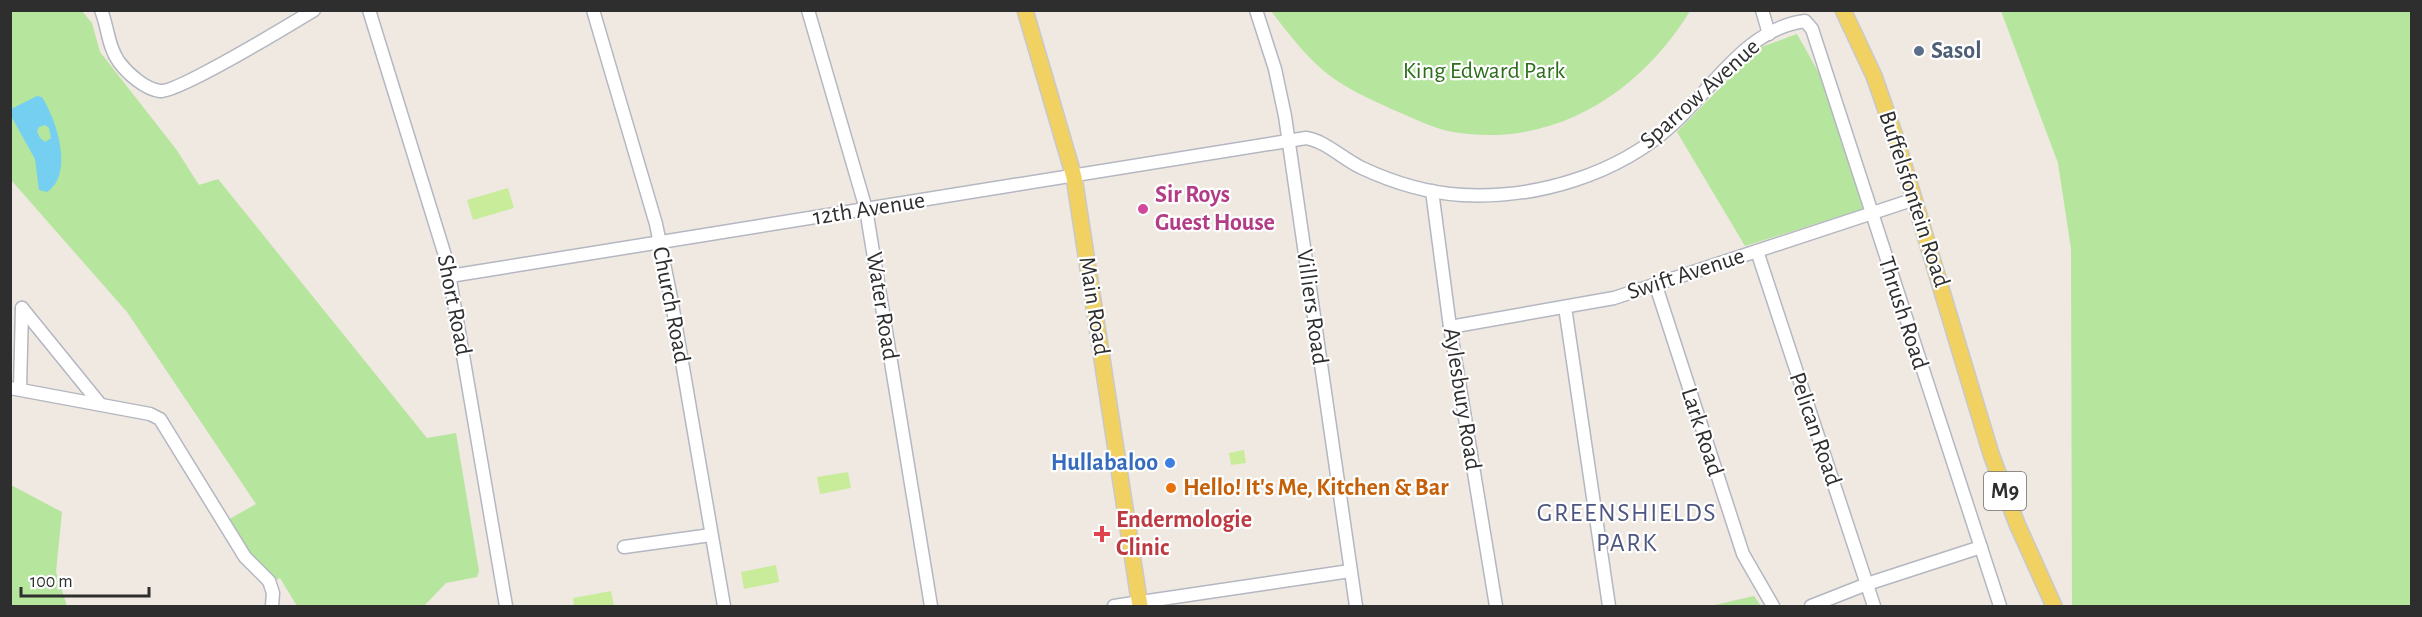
<svg xmlns="http://www.w3.org/2000/svg" width="2422" height="617" font-family="'Alegreya Sans',sans-serif">
<style>
.green{fill:#b6e59e}
.pitch{fill:#c9ec9a}
.water{fill:#75cff0;fill-rule:evenodd}
.lines{fill:none;stroke-linecap:round;stroke-linejoin:round}
.minor-casing{stroke:#b4b7c1;stroke-width:15}
.major-casing{stroke:#c9c9c9;stroke-width:18}
.minor{stroke:#fff;stroke-width:12}
.major{stroke:#f2d163;stroke-width:15}
.service-dot{fill:#5c6f8a;stroke:#fff;stroke-width:2}
.hotel-dot{fill:#d1479c;stroke:#fff;stroke-width:2}
.shop-dot{fill:#3f7fe0;stroke:#fff;stroke-width:2}
.food-dot{fill:#e8710a;stroke:#fff;stroke-width:2}
.health-dot{fill:#e0444e;stroke:#fff;stroke-width:2}
.labels{text-anchor:middle;dominant-baseline:central;stroke-width:4.5;stroke-linejoin:round;paint-order:stroke}
.shield{fill:#fff;stroke:#6d6d6d;stroke-width:1.5}
.shield-label{font-size:22px;font-weight:bold;fill:#2e2e2e}
.service-label{font-size:24px;font-weight:bold;fill:#4e5e75;stroke:#fff;text-anchor:start}
.park-label{font-size:24px;fill:#2c6e1b;stroke:#fff}
.street-label{font-size:24px;fill:#2e2e2e;stroke:#fff}
.hotel-label{font-size:24px;font-weight:bold;fill:#b23c85;stroke:#fff;text-anchor:start}
.shop-label{font-size:24px;font-weight:bold;fill:#366cbe;stroke:#fff;text-anchor:end}
.food-label{font-size:24px;font-weight:bold;fill:#c56008;stroke:#fff;text-anchor:start}
.health-label{font-size:24px;font-weight:bold;fill:#be3a42;stroke:#fff;text-anchor:start}
.neighbourhood-label{font-size:26px;letter-spacing:1.5px;fill:#4d5680;stroke:#fff}
</style>
<rect width="100%" height="100%" fill="#efe9e1"/>
<g class="green">
<path d="M10 11H82L92 23 100 52 176 149 199 185 218 179 427 438 456 433 479 571 477 577 446 583 424 606H297L280 578 270 583 224 522 256 504 127 312 11 180Z"/>
<path d="M1271 11H1690C1640 93 1553 149 1453 132 1431 128 1409 116 1389 108 1370 99 1350 90 1333 78 1308 60 1289 34 1271 11Z"/>
<path d="M2001 11H2411V606H2072L2071 249 2058 163Z"/>
<path d="M1797 34 1824 82 1866 208 1745 246 1677 132 1759 48Z"/>
<path d="M11 485 62 512 56 572 67 606H11Z"/>
<path d="M1754 596 1761 606H1710Z"/>
</g>
<g class="pitch">
<path d="M508 188 514 208 473 220 467 200Z"/>
<path d="M1244 450 1246 463 1231 465 1229 453Z"/>
<path d="M848 472 851 488 820 494 817 477Z"/>
<path d="M776 565 779 582 744 589 741 572Z"/>
<path d="M611 591 614 606H574L573 598Z"/>
</g>
<path class="water" d="M37 96 42 97C56 119 75 174 47 192L39 190 35 159 11 116V109ZM45 125 49 128 51 138 45 142 40 138 37 131 39 127Z"/>
<g class="lines">
<defs>
<g id="minor">
<path d="M101 10C108 27 108 47 119 62 128 74 145 89 160 91 177 93 291 24 314 10"/>
<path d="M369 10 447 262 506 606"/>
<path d="M593 10 656 224 671 298 724 606"/>
<path d="M808 10 866 209 931 606"/>
<path d="M1256 10 1275 69 1285 116 1356 606"/>
<path d="M1762 10 1769 34"/>
<path d="M1432 191 1450 327 1496 606"/>
<path d="M1757 251 1874 606"/>
<path d="M450 276 1306 138C1326 141 1344 160 1362 168 1392 182 1428 193 1462 195 1536 199 1617 175 1672 125 1712 89 1747 28 1805 21L1812 29 2000 606"/>
<path d="M1656 286 1743 554 1773 606"/>
<path d="M1565 307 1609 606"/>
<path d="M22 308 100 404"/>
<path d="M1450 327 1614 298 1915 199"/>
<path d="M10 388 150 414 160 419 245 557 269 581 273 593 272 606"/>
<path d="M20 389 22 308"/>
<path d="M624 547 711 535"/>
<path d="M1114 606 1350 571"/>
<path d="M1811 606 1867 584 1981 547"/>
</g>
<g id="major">
<path d="M1025 10 1074 177 1140 606"/>
<path d="M1843 10 1874 76 1896 139 1991 454 2017 524 2054 606"/>
</g>
</defs>
<use href="#minor" class="minor-casing"/>
<use href="#major" class="major-casing"/>
<use href="#minor" class="minor"/>
<use href="#major" class="major"/>
</g>
<circle class="service-dot" cx="1919" cy="51" r="6"/>
<circle class="hotel-dot" cx="1143" cy="209" r="6"/>
<circle class="shop-dot" cx="1170" cy="463" r="6"/>
<circle class="food-dot" cx="1171" cy="488" r="6"/>
<path class="health-dot" d="M1099 525h6v6h6v6h-6v6h-6v-6h-6v-6h6z"/>
<g class="labels">
<rect class="shield" x="1984" y="472" width="42" height="38" rx="4.5"/>
<g class="shield-label">
<text x="2005" y="491">M9</text>
</g>
<g class="service-label">
<text x="1931" y="51">Sasol</text>
</g>
<g class="park-label">
<text x="1484" y="71">King Edward Park</text>
</g>
<g class="street-label">
<text transform="translate(1700 94) rotate(-42)">Sparrow Avenue</text>
<text transform="translate(1914 199) rotate(72)">Buffelsfontein Road</text>
<text transform="translate(869 209) rotate(-9)">12th Avenue</text>
<text transform="translate(1686 274) rotate(-18)">Swift Avenue</text>
<text transform="translate(454 305) rotate(79)">Short Road</text>
<text transform="translate(671 305) rotate(79)">Church Road</text>
<text transform="translate(882 306) rotate(81)">Water Road</text>
<text transform="translate(1094 306) rotate(81)">Main Road</text>
<text transform="translate(1312 307) rotate(82)">Villiers Road</text>
<text transform="translate(1903 313) rotate(72)">Thrush Road</text>
<text transform="translate(1462 399) rotate(81)">Aylesbury Road</text>
<text transform="translate(1815 429) rotate(71)">Pelican Road</text>
<text transform="translate(1702 432) rotate(72)">Lark Road</text>
</g>
<g class="hotel-label">
<text x="1155" y="195">Sir Roys<tspan x="1155" dy="28">Guest House</tspan></text>
</g>
<g class="shop-label">
<text x="1158" y="463">Hullabaloo</text>
</g>
<g class="food-label">
<text x="1183" y="488">Hello! It's Me, Kitchen &amp; Bar</text>
</g>
<g class="health-label">
<text x="1116" y="520">Endermologie<tspan x="1116" dy="28">Clinic</tspan></text>
</g>
<g class="neighbourhood-label">
<text x="1627" y="513">GREENSHIELDS<tspan x="1627" dy="30">PARK</tspan></text>
</g>
</g>
<rect width="2422" height="617" fill="none" stroke="#2e2e2e" stroke-width="24"/>
<path d="M21 587v9h128v-9" fill="none" stroke="#2e2e2e" stroke-width="3"/>
<text x="30" y="587" font-size="18" fill="#2e2e2e" stroke="#ffffff" stroke-width="4.5" paint-order="stroke">100 m</text>
</svg>
